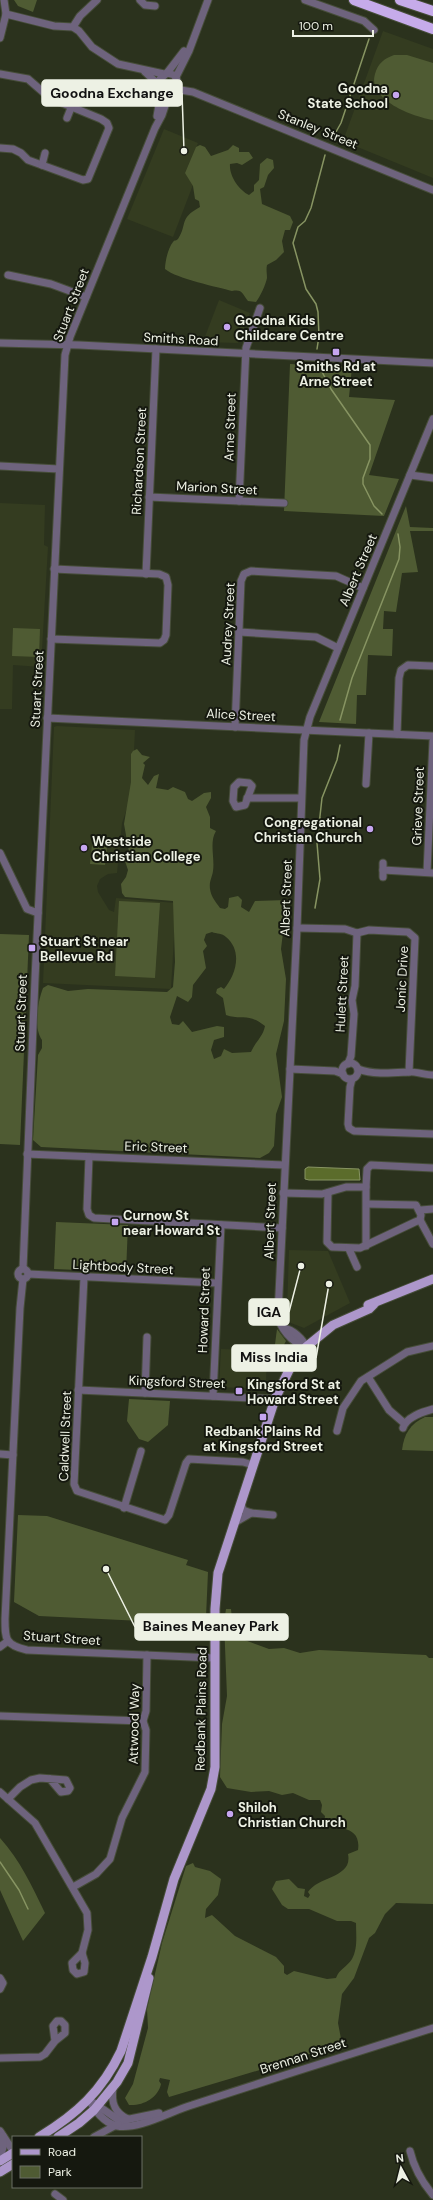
<svg xmlns="http://www.w3.org/2000/svg" width="433" height="2200" font-family="'DM Sans',sans-serif">
<style>
.built{fill:#343c20}
.green{fill:#4f5b33;fill-rule:evenodd}
.water{fill:#5b6c2b;stroke:#879462}
.lines{fill:none;stroke-linecap:round;stroke-linejoin:round}
.stream{stroke:#879462;stroke-width:1.5}
.minor-casing{stroke:#464d39;stroke-width:9}
.major-casing{stroke:#464d39;stroke-width:11}
.highway-casing{stroke:#464d39;stroke-width:12}
.minor{stroke:#6e637d;stroke-width:7}
.major{stroke:#ad97cb;stroke-width:9}
.highway{stroke:#c6abea;stroke-width:10}
.poi-dot{fill:#c6a6f0;stroke:#15180f;stroke-width:1.5}
.labels{text-anchor:middle;dominant-baseline:central;stroke-width:4;stroke-linejoin:round;paint-order:stroke}
.poi-label{font-size:13px;font-weight:bold;fill:#edf1e4;stroke:#15180f;text-anchor:start}
.street-label{font-size:13px;fill:#edf1e4;stroke:#15180f}
.leader{fill:none;stroke:#edf1e4;stroke-width:1.5}
.callout-dot{fill:#edf1e4;stroke:#15180f;stroke-width:1.5}
.callout{fill:#edf1e4;stroke:#edf1e4;stroke-width:1.5}
.callout-label{font-size:14px;text-anchor:middle;font-weight:bold;fill:#111}
</style>
<rect width="100%" height="100%" fill="#2b321d"/>
<g class="built">
<path d="M383 31 433 49V178L343 141Z"/>
<path d="M164 129 198 143 185 173 196 177 173 237 127 219Z"/>
<path d="M219 300 250 313 238 343 203 342Z"/>
<path d="M0 503 45 505 44 545 48 547 41 667 13 665 12 709H0Z"/>
<path d="M57 726 135 730 132 793 122 823 117 873 108 874 100 879 97 886 98 892 109 910 114 912 116 898 176 903 171 989 43 983 54 727Z"/>
<path d="M289 1250 328 1251 350 1303 304 1328 291 1323 287 1311Z"/>
<path d="M221 1349 267 1351 266 1384 260 1389 219 1387Z"/>
</g>
<g class="green">
<path d="M14 0H37L33 12 18 6Z"/>
<path d="M394 55H407L433 63V120C414 117 367 100 375 74 378 63 384 59 394 55Z"/>
<path d="M200 145 205 147 211 156 228 150 233 145 239 148V152H249L253 158 242 165 237 163 230 164C229 176 239 190 249 195L254 191V185L259 180 260 164 267 158 273 160 274 168 268 175 264 187 260 189 262 204 290 216 293 222 290 230H285L282 241 284 252 276 260 267 265C266 270 267 273 267 278 266 284 260 297 256 302L248 301C242 294 243 289 232 291 218 287 177 279 165 269 165 262 168 248 173 242 175 239 175 242 178 239 188 224 178 219 200 207L199 201 195 199 193 186 185 173 196 147Z"/>
<path d="M290 364 352 367 349 397 395 400 369 475 399 479 384 516 284 511Z"/>
<path d="M406 506 410 527 433 528V531H410L418 572 402 573 396 612 384 611 383 629H393L392 656 368 655 366 695H357L356 724 319 722Z"/>
<path d="M13 628 40 629 39 657 12 656Z"/>
<path d="M137 749 142 755 150 757 143 763 145 765 142 778 148 785 154 776 159 774 156 788 168 790 173 787 185 792 188 799 192 801 204 793 211 792V798L206 807 210 817V828L216 831C209 842 215 858 213 871 212 878 209 881 210 889 211 897 216 902 220 908L225 909 228 907 229 898 238 896 242 900 241 907 249 912 255 901 287 900 281 949 286 979 284 1021 276 1054 282 1097 276 1114 274 1146 269 1153 260 1158 41 1147 33 1140 38 1055 42 1048V1040C33 1028 38 1001 43 988L48 985 68 991 88 989 167 992 173 987 175 962 173 901 125 897 122 893 121 884 126 877 128 870 125 861 129 852 124 824 131 782V754L133 751ZM212 932C217 934 222 933 226 937 243 951 236 975 224 989L221 987 217 989 216 993 223 998 226 1015C244 1021 247 1012 265 1026 263 1037 255 1042 251 1052L232 1053 224 1049 221 1056 214 1059 211 1050 214 1040 224 1037V1027L217 1026 192 1032 183 1021 179 1025 172 1024 170 1017 177 996 188 1002 192 997 193 985 206 968 203 951 207 946 204 940 206 934Z"/>
<path d="M93 836 108 838 105 865 90 864Z"/>
<path d="M119 901 160 903 155 978 115 976Z"/>
<path d="M0 934 29 935 20 1145 0 1144Z"/>
<path d="M56 1222 128 1225 126 1272 54 1269Z"/>
<path d="M277 1329 286 1341 272 1367Z"/>
<path d="M129 1399 170 1401 168 1425 148 1442 139 1439 127 1421Z"/>
<path d="M425 1417H433V1451L402 1450C404 1434 410 1424 425 1417Z"/>
<path d="M18 1515 47 1516 188 1560 186 1565 208 1572 206 1617 183 1616V1623L39 1616 14 1602Z"/>
<path d="M226 1609H231L233 1629 242 1639 269 1649 284 1648 300 1653 319 1650 426 1655 429 1658H433V1904L396 1903 385 1914 375 1933 369 1938 354 1978 342 1994 338 2023 342 2044 337 2048 321 2049 300 2058 169 2097 167 2092 170 2080 160 2078 159 2081 161 2084C158 2098 143 2106 129 2105L125 2098 133 2084 148 2028 147 2009 162 1943 186 1866 193 1863 195 1867 210 1871 221 1879 218 1895 206 1909 205 1918 212 1915 235 1936 276 1957 284 1966V1973L287 1975 294 1971 327 1979 336 1978C339 1969 347 1967 352 1959 358 1948 356 1935 356 1923L351 1921H337L309 1909H288L282 1905 272 1889 276 1881 289 1879 298 1888 305 1889 304 1896 308 1898 310 1895 308 1892C318 1876 353 1878 348 1854L358 1850C362 1823 332 1830 324 1823L325 1816 321 1812 322 1805 320 1800H309L293 1793 282 1795 269 1791 251 1792 227 1788 220 1777 222 1724 227 1696 224 1622Z"/>
<path d="M0 1838C20 1860 32 1886 45 1913L23 1941 0 1890Z"/>
</g>
<path class="water" d="M308 1167 359 1169 360 1180H309L305 1179V1169Z"/>
<g class="lines">
<g class="stream">
<path d="M332 139 341 123 369 39"/>
<path d="M317 349 319 336 318 312 316 304 306 289 293 243 298 227 305 221 311 208 325 155"/>
<path d="M319 366 331 389 370 445V459L363 478V484L374 506 382 514"/>
<path d="M340 720 352 678 399 559 400 547 398 534"/>
<path d="M314 824 320 818"/>
<path d="M315 908 320 879 317 843 322 798 337 760 340 745"/>
<path d="M0 1862 19 1890 28 1909"/>
</g>
<defs>
<g id="minor">
<path d="M140 0 145 5 155 6"/>
<path d="M305 0 364 21 374 30"/>
<path d="M6 14 54 26 73 27 79 31 92 47 118 64 164 74"/>
<path d="M73 27 80 16 97 0"/>
<path d="M0 38 6 14 4 0"/>
<path d="M145 72C154 79 163 94 174 89L177 80 174 75 167 73 160 79V85"/>
<path d="M167 73 184 51"/>
<path d="M0 74 28 79 50 98 101 119 107 123 109 128 88 179 83 180 28 160 21 153 13 149 0 148"/>
<path d="M176 77 189 51 208 0"/>
<path d="M174 89 193 92 433 190"/>
<path d="M157 116 162 88"/>
<path d="M67 118 71 108"/>
<path d="M42 165 45 153"/>
<path d="M8 275 51 284 86 297"/>
<path d="M0 343 79 345 433 363"/>
<path d="M0 466 59 469"/>
<path d="M410 475 433 478"/>
<path d="M149 497 284 503"/>
<path d="M239 501 246 348 260 308"/>
<path d="M146 574 156 349"/>
<path d="M239 632 316 637 338 648"/>
<path d="M51 639 160 643 164 640 166 635 168 585 166 577 159 574 54 569"/>
<path d="M47 718 433 736"/>
<path d="M235 727 241 581 244 574 251 571 336 576 363 588"/>
<path d="M397 734 399 678 401 670 408 665 433 666"/>
<path d="M239 782 249 783 252 786 245 805 236 807 233 801 234 787Z"/>
<path d="M366 784 369 733"/>
<path d="M247 798H301"/>
<path d="M0 853 27 909 38 913"/>
<path d="M383 870 433 873"/>
<path d="M427 872 433 741"/>
<path d="M383 877V863"/>
<path d="M297 928 345 929 357 933 369 930 408 932 415 938 409 1072"/>
<circle cx="350" cy="1071" r="8"/>
<path d="M348 1064 351 1056 354 1014 352 1000 355 986 357 933"/>
<path d="M290 1069 335 1071 343 1074"/>
<path d="M358 1069C374 1075 392 1073 408 1072 413 1071 426 1075 433 1075"/>
<path d="M352 1079 350 1087 348 1124 349 1128 354 1131 433 1134"/>
<path d="M27 1154 284 1165"/>
<path d="M89 1157 87 1209 89 1215 94 1218 282 1228"/>
<path d="M366 1187V1246"/>
<path d="M283 1193 322 1194 346 1187H366L367 1169 371 1165 433 1168"/>
<path d="M328 1193 327 1242 332 1247 360 1248 415 1222 420 1220 421 1215 416 1205 367 1204"/>
<path d="M421 1210 433 1209"/>
<path d="M420 1220 433 1244"/>
<path d="M349 1249 357 1267"/>
<path d="M23 1269 35 979 65 355 70 337 155 128 162 115 170 91"/>
<circle cx="23" cy="1274" r="5"/>
<path d="M28 1274 217 1283"/>
<path d="M84 1277 74 1484 77 1491 165 1520 169 1515 186 1463 189 1459 243 1462 253 1465"/>
<path d="M23 1279 20 1308 5 1619C5 1639 5 1645 27 1650L215 1658"/>
<path d="M284 1328C293 1330 303 1339 306 1347"/>
<path d="M306 1347C292 1343 279 1328 278 1314L297 928 304 740 310 717 433 419"/>
<path d="M368 1377 389 1410 404 1423"/>
<path d="M78 1390 275 1399"/>
<path d="M145 1393 147 1337"/>
<path d="M213 1396 221 1225"/>
<path d="M403 1428C406 1417 422 1412 433 1409"/>
<path d="M337 1431 343 1408 361 1381 407 1352 433 1346"/>
<path d="M0 1454 13 1455"/>
<path d="M124 1508 141 1451"/>
<path d="M251 1513 273 1515"/>
<path d="M234 1523 251 1513 243 1510 241 1503"/>
<path d="M0 1647 8 1641"/>
<path d="M0 1716 143 1721"/>
<path d="M0 1792 35 1823 87 1913 88 1930 82 1953"/>
<path d="M8 1799 20 1787 31 1780 40 1778 66 1780 70 1788 68 1791 61 1792 50 1779"/>
<path d="M73 1887 96 1874 110 1859 122 1818 145 1772 146 1730 143 1721 146 1711 147 1655"/>
<path d="M82 1953 85 1963 84 1972 77 1974 73 1970 72 1963Z"/>
<path d="M0 1978 3 1983 0 1989"/>
<path d="M0 2058 40 2057 45 2054 55 2041 65 2033V2025L61 2021H57L53 2026 55 2041"/>
<path d="M113 2088C111 2102 114 2113 128 2119"/>
<path d="M89 2099C94 2110 104 2123 117 2126 139 2130 171 2111 192 2105 272 2079 353 2053 433 2028"/>
<path d="M94 2103 120 2121 159 2113"/>
<path d="M0 2131 13 2151"/>
<path d="M94 2137 118 2124"/>
<path d="M410 2151C414 2168 422 2182 433 2195"/>
<path d="M0 2156 3 2148V2136"/>
<path d="M55 2194 63 2200"/>
</g>
<g id="major">
<path d="M368 1305 433 1279"/>
<path d="M39 2137C77 2114 102 2091 121 2051L152 1957 174 1879 211 1789 215 1767V1609L218 1573 275 1399 292 1364 306 1347 333 1325 369 1309 374 1304"/>
<path d="M58 2137 79 2123 94 2110 117 2082 128 2063 149 1978"/>
<path d="M0 2161 13 2153"/>
<path d="M0 2172 13 2164"/>
</g>
<g id="highway">
<path d="M354 0 433 29"/>
<path d="M400 0 433 11"/>
</g>
</defs>
<use href="#minor" class="minor-casing"/>
<use href="#major" class="major-casing"/>
<use href="#highway" class="highway-casing"/>
<use href="#minor" class="minor"/>
<use href="#major" class="major"/>
<use href="#highway" class="highway"/>
</g>
<g class="poi-dot">
<circle cx="396" cy="95" r="4"/>
<circle cx="227" cy="327" r="4"/>
<rect x="332" y="348" width="8" height="8" rx="2"/>
<circle cx="370" cy="829" r="4"/>
<circle cx="84" cy="848" r="4"/>
<rect x="28" y="944" width="8" height="8" rx="2"/>
<rect x="111" y="1218" width="8" height="8" rx="2"/>
<rect x="235" y="1387" width="8" height="8" rx="2"/>
<rect x="259" y="1413" width="8" height="8" rx="2"/>
<circle cx="230" cy="1814" r="4"/>
</g>
<g class="labels">
<g class="poi-label">
<text x="388" y="88" text-anchor="end">Goodna<tspan x="388" dy="15">State School</tspan></text>
<text x="235" y="320">Goodna Kids<tspan x="235" dy="15">Childcare Centre</tspan></text>
<text x="336" y="366" text-anchor="middle">Smiths Rd at<tspan x="336" dy="15">Arne Street</tspan></text>
<text x="362" y="822" text-anchor="end">Congregational<tspan x="362" dy="15">Christian Church</tspan></text>
<text x="92" y="841">Westside<tspan x="92" dy="15">Christian College</tspan></text>
<text x="40" y="941">Stuart St near<tspan x="40" dy="15">Bellevue Rd</tspan></text>
<text x="123" y="1215">Curnow St<tspan x="123" dy="15">near Howard St</tspan></text>
<text x="247" y="1384">Kingsford St at<tspan x="247" dy="15">Howard Street</tspan></text>
<text x="263" y="1431" text-anchor="middle">Redbank Plains Rd<tspan x="263" dy="15">at Kingsford Street</tspan></text>
<text x="238" y="1807">Shiloh<tspan x="238" dy="15">Christian Church</tspan></text>
</g>
<g class="street-label">
<text transform="translate(318 129) rotate(22)">Stanley Street</text>
<text transform="translate(71 305) rotate(-69)">Stuart Street</text>
<text transform="translate(181 339) rotate(3)">Smiths Road</text>
<text transform="translate(230 427) rotate(-88)">Arne Street</text>
<text transform="translate(139 461) rotate(-87)">Richardson Street</text>
<text transform="translate(217 488) rotate(3)">Marion Street</text>
<text transform="translate(358 570) rotate(-67)">Albert Street</text>
<text transform="translate(228 624) rotate(-87)">Audrey Street</text>
<text transform="translate(37 689) rotate(-87)">Stuart Street</text>
<text transform="translate(241 715) rotate(3)">Alice Street</text>
<text transform="translate(418 806) rotate(-88)">Grieve Street</text>
<text transform="translate(286 898) rotate(-88)">Albert Street</text>
<text transform="translate(402 979) rotate(-87)">Jonic Drive</text>
<text transform="translate(342 994) rotate(-87)">Hulett Street</text>
<text transform="translate(21 1013) rotate(-88)">Stuart Street</text>
<text transform="translate(156 1147) rotate(2)">Eric Street</text>
<text transform="translate(270 1221) rotate(-88)">Albert Street</text>
<text transform="translate(123 1267) rotate(3)">Lightbody Street</text>
<text transform="translate(204 1310) rotate(-88)">Howard Street</text>
<text transform="translate(177 1382) rotate(2)">Kingsford Street</text>
<text transform="translate(65 1436) rotate(-88)">Caldwell Street</text>
<text transform="translate(62 1638) rotate(4)">Stuart Street</text>
<text transform="translate(201 1709) rotate(-89)">Redbank Plains Road</text>
<text transform="translate(134 1724) rotate(-89)">Attwood Way</text>
<text transform="translate(303 2056) rotate(-18)">Brennan Street</text>
</g>
</g>
<path class="leader" d="M184 151L182 93M301 1266L289 1312M329 1284L316 1358M106 1569L135 1627"/>
<g class="callout-dot">
<circle cx="184" cy="151" r="4"/>
<circle cx="301" cy="1266" r="4"/>
<circle cx="329" cy="1284" r="4"/>
<circle cx="106" cy="1569" r="4"/>
</g>
<g class="callout">
<rect x="42" y="80" width="140" height="26" rx="4"/>
<rect x="249" y="1299" width="40" height="26" rx="4"/>
<rect x="232" y="1345" width="84" height="26" rx="4"/>
<rect x="135" y="1614" width="153" height="26" rx="4"/>
</g>
<g class="callout-label">
<text x="112" y="98">Goodna Exchange</text>
<text x="269" y="1317">IGA</text>
<text x="274" y="1362">Miss India</text>
<text x="211" y="1631">Baines Meaney Park</text>
</g>
<rect x="12" y="2136" width="130" height="52" fill="#15180f" stroke="#6b6f64"/>
<rect x="20" y="2149" width="20" height="6" fill="#ad97cb" stroke="#6b6f64"/>
<text x="48" y="2156" font-size="12" fill="#edf1e4">Road</text>
<rect x="20" y="2166" width="20" height="12" fill="#4f5b33" stroke="#6b6f64"/>
<text x="48" y="2176" font-size="12" fill="#edf1e4">Park</text>
<g transform="translate(401 2168) rotate(353)" stroke="#15180f" stroke-width="3" paint-order="stroke">
<path d="M0-3L7 15L0 10L-7 15Z" fill="#edf1e4"/>
<text y="-6" font-size="11" font-weight="bold" text-anchor="middle" fill="#edf1e4">N</text>
</g>
<path d="M293 30v6h80v-6" fill="none" stroke="#edf1e4" stroke-width="2"/>
<text x="299" y="30" font-size="12" fill="#edf1e4" stroke="#15180f" stroke-width="3" paint-order="stroke">100 m</text>
</svg>
